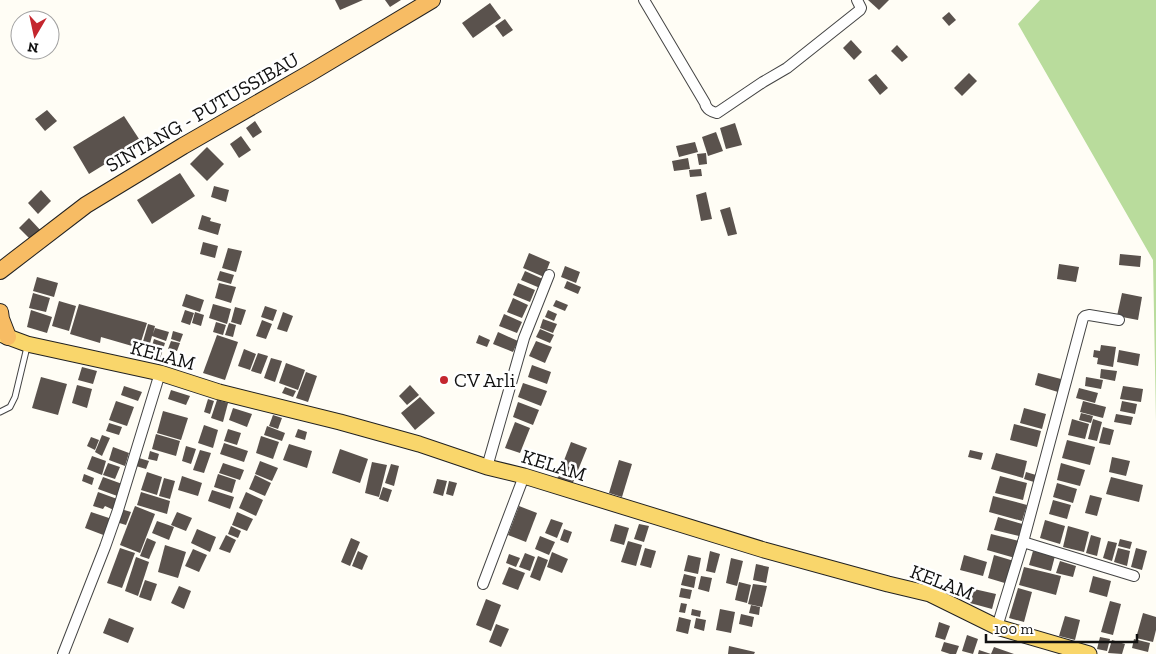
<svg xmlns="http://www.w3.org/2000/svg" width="1156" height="654" font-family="'Zilla Slab',serif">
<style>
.forest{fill:#b9dc9c}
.building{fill:#5a524d}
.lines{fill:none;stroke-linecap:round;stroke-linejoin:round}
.service-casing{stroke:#444;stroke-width:7}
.minor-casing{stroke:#444;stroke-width:12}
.primary-casing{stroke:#222;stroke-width:17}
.trunk-casing{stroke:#222;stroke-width:18}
.service{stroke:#fff;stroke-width:5}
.minor{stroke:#fff;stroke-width:10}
.primary{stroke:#f9d66b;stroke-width:15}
.trunk{stroke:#f7bc64;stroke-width:16}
.poi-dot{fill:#c4262e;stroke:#fff;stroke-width:2}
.labels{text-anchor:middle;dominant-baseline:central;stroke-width:5;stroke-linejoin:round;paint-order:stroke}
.street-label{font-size:20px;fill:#111;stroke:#fff}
.poi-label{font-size:20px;fill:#111;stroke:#fff;text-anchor:start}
</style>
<rect width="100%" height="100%" fill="#fffdf5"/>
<path class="forest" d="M1040 0H1156V422L1153 260 1018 24Z"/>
<g class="building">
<path d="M335 0H363L340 10Z"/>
<path d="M385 0H401L390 7Z"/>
<path d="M868 0H889L879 10Z"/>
<path d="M490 3 501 18 473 38 462 23Z"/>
<path d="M949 12 956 20 949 26 942 18Z"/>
<path d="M505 19 513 30 503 37 495 26Z"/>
<path d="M851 40 862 52 854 60 843 48Z"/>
<path d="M897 45 908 57 902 62 891 51Z"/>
<path d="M969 73 977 81 962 96 954 88Z"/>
<path d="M876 74 888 88 880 95 868 80Z"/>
<path d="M47 110 57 121 45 131 35 119Z"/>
<path d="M124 116 141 142 89 174 73 147Z"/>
<path d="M255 121 262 132 253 138 246 128Z"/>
<path d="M735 123 742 145 726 149 720 128Z"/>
<path d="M716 132 723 151 708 156 702 137Z"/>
<path d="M241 136 251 150 239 158 230 144Z"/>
<path d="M695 142 698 152 679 157 676 146Z"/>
<path d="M207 147 224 164 207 181 190 164Z"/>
<path d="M706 153 707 164 699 165 697 154Z"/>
<path d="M688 158 690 169 674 171 672 161Z"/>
<path d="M701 169 702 176 690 177 689 170Z"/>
<path d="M180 173 195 196 152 224 137 200Z"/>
<path d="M214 186 229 190 226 202 211 197Z"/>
<path d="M41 190 51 201 38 214 28 203Z"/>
<path d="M706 192 712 219 701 221 696 195Z"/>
<path d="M730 207 737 234 728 236 720 210Z"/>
<path d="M202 215 211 218 210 221 221 224 218 235 198 229Z"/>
<path d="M29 218 44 234 34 243 19 228Z"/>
<path d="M203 242 218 246 215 258 200 254Z"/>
<path d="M228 248 242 251 236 272 222 268Z"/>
<path d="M529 253 550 262 544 277 523 268Z"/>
<path d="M1120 254 1141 256 1140 267 1119 265Z"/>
<path d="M1059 264 1079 267 1076 282 1057 279Z"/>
<path d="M565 266 580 272 576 283 561 277Z"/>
<path d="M220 271 234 275 231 284 217 280Z"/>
<path d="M525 271 543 279 540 288 521 280Z"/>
<path d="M37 277 58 283 54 297 33 291Z"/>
<path d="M567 281 581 287 578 294 564 288Z"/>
<path d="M219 283 236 287 231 303 215 298Z"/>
<path d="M518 283 535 290 530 302 513 295Z"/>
<path d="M33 293 50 298 46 312 29 308Z"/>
<path d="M1122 293 1142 297 1138 320 1117 316Z"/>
<path d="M186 294 204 300 200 312 182 306Z"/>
<path d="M513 298 528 305 522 318 507 312Z"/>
<path d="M556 300 568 305 565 311 553 306Z"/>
<path d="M59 301 76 306 69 331 52 326Z"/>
<path d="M79 304 147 323 139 348 101 337 100 343 70 334Z"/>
<path d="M213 304 231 309 227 324 209 318Z"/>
<path d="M265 306 277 310 273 321 261 317Z"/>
<path d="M235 307 246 310 241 325 231 322Z"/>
<path d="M31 310 52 317 47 333 27 327Z"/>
<path d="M185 310 194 313 190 325 181 322Z"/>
<path d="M548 310 557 314 554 321 545 317Z"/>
<path d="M195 312 204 315 201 326 192 323Z"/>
<path d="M283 312 293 316 287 332 277 329Z"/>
<path d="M504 314 522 322 517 333 499 326Z"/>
<path d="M543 319 557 324 553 333 540 328Z"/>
<path d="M262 320 272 324 266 339 256 336Z"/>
<path d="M216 322 226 325 223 335 213 332Z"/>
<path d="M229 323 236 325 233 337 225 335Z"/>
<path d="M148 324 155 326 153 334 155 328 169 332 166 341 152 336 149 347 142 345Z"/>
<path d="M540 329 554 335 550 343 536 337Z"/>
<path d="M173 331 183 334 180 342 171 339Z"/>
<path d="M498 332 518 341 513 352 493 344Z"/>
<path d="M217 335 238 342 225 380 203 373Z"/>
<path d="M479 335 490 340 487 347 476 343Z"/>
<path d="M154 339 165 343 160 359 149 356Z"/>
<path d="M171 341 180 343 177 351 168 349Z"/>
<path d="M536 341 552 347 545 363 529 356Z"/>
<path d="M1101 345 1116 347 1113 367 1097 364 1098 358 1093 357 1094 350 1100 351Z"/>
<path d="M244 349 256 354 250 370 238 366Z"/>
<path d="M1119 350 1140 354 1138 366 1117 362Z"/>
<path d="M258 353 268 356 261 374 251 371Z"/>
<path d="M271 358 282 361 275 382 264 378Z"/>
<path d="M286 363 305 370 298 390 279 383Z"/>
<path d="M532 365 551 372 547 384 528 377Z"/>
<path d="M82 367 97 371 93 384 78 380Z"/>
<path d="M1101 369 1117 371 1115 381 1100 378Z"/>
<path d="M306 372 317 376 308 402 296 398Z"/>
<path d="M1038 373 1061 379 1058 392 1035 385Z"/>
<path d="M41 377 67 384 58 415 32 408Z"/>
<path d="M1086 377 1103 380 1101 389 1085 386Z"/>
<path d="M523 383 547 391 541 406 518 397Z"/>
<path d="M77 385 92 389 87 408 72 403Z"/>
<path d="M410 385 419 395 407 405 399 396Z"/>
<path d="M124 386 142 392 138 401 121 395Z"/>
<path d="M1123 386 1143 389 1141 402 1120 399Z"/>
<path d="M285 387 296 391 293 397 282 393Z"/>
<path d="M1079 388 1098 393 1095 403 1076 398Z"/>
<path d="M171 390 190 396 186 405 168 399Z"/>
<path d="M420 397 435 413 415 430 401 413Z"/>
<path d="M208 399 214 401 210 414 204 412Z"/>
<path d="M217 400 228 403 223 422 211 418Z"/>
<path d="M116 401 134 407 127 426 109 420Z"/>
<path d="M1083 401 1106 407 1103 418 1080 412Z"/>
<path d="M1122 401 1137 404 1135 414 1120 411Z"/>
<path d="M518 402 539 410 533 425 513 417Z"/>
<path d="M233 408 252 414 247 427 229 420Z"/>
<path d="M1024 408 1046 414 1042 429 1020 423Z"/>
<path d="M163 411 188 418 181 440 157 433Z"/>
<path d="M1081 413 1093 416 1091 423 1079 420Z"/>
<path d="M1116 414 1133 417 1131 425 1114 422Z"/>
<path d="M273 415 282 418 278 429 269 426Z"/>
<path d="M1072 419 1089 424 1085 439 1068 435Z"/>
<path d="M1093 419 1102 422 1097 441 1088 439Z"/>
<path d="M515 422 530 428 520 453 505 448Z"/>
<path d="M109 423 122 427 119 435 106 431Z"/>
<path d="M1014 424 1041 431 1037 447 1010 440Z"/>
<path d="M204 425 218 430 213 448 198 443Z"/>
<path d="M267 426 285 433 282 441 264 435Z"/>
<path d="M1103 427 1114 430 1110 445 1099 443Z"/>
<path d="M228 429 241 433 237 445 224 441Z"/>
<path d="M298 429 307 432 305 440 295 437Z"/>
<path d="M156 434 180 441 176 456 152 449Z"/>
<path d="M102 435 110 438 102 456 95 452Z"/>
<path d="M261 436 279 442 273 459 256 453Z"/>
<path d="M91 437 99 440 95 450 87 446Z"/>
<path d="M1067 440 1095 447 1090 465 1062 458Z"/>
<path d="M571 442 587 448 572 485 557 479Z"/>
<path d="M224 443 248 451 244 462 220 454Z"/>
<path d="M289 444 312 451 307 468 283 460Z"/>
<path d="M186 446 196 449 191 464 182 461Z"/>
<path d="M113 447 129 453 125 466 109 460Z"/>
<path d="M340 449 368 459 360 483 332 473Z"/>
<path d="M200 450 211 453 204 473 193 470Z"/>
<path d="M970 450 983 453 981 460 968 457Z"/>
<path d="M150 451 159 454 157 461 148 459Z"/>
<path d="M996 453 1027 461 1023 478 991 469Z"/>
<path d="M92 456 106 461 102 475 87 469Z"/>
<path d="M1112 457 1130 461 1126 476 1109 472Z"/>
<path d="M139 458 149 461 146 469 136 466Z"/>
<path d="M619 460 632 464 622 497 609 493Z"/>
<path d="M260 461 278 468 272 481 255 474Z"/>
<path d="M372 462 387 465 379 497 365 493Z"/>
<path d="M108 463 120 467 115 479 103 475Z"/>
<path d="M223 463 244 470 240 480 219 473Z"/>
<path d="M1061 463 1085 470 1080 486 1057 480Z"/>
<path d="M391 464 399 466 394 486 385 483Z"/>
<path d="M147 472 162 477 157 495 141 490Z"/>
<path d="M1026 472 1036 475 1034 482 1024 479Z"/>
<path d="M84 474 94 478 92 485 82 481Z"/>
<path d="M218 474 236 480 232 493 214 487Z"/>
<path d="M255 475 271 483 265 496 249 489Z"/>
<path d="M182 476 202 483 198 496 178 490Z"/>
<path d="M1000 476 1027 483 1023 500 995 493Z"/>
<path d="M103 477 125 485 120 497 98 489Z"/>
<path d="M1111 477 1143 485 1139 502 1106 494Z"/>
<path d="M164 478 175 481 170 499 159 496Z"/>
<path d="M437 479 447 481 443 496 433 493Z"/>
<path d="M449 481 457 483 453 496 446 494Z"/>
<path d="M1057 483 1077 489 1073 503 1053 497Z"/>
<path d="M383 487 392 490 388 502 379 499Z"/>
<path d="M212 490 234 497 230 509 208 501Z"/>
<path d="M98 492 120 500 116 511 105 506 103 509 93 506Z"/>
<path d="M141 492 170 501 167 514 137 505Z"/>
<path d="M246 492 263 500 256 516 239 508Z"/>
<path d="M1090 495 1102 498 1097 516 1085 513Z"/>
<path d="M993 496 1027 505 1022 521 989 512Z"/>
<path d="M1053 500 1071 505 1067 519 1049 514Z"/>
<path d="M135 506 155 514 140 553 120 545Z"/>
<path d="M519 506 537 513 526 542 508 535Z"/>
<path d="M121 509 131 512 126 525 116 522Z"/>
<path d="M91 512 112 519 106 536 85 528Z"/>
<path d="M177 512 192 518 186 531 171 525Z"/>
<path d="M237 512 253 519 247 531 232 525Z"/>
<path d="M998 517 1026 525 1023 537 994 530Z"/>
<path d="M551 519 563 523 557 538 545 533Z"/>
<path d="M1045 520 1065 526 1060 544 1040 538Z"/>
<path d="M157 521 174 527 169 540 152 533Z"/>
<path d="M615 524 629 528 624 545 610 541Z"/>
<path d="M639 524 649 526 644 542 634 539Z"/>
<path d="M231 526 241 531 238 538 228 534Z"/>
<path d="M1068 526 1089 532 1084 552 1063 547Z"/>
<path d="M197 529 216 537 210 552 191 543Z"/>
<path d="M564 529 572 532 568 543 560 540Z"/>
<path d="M991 534 1019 541 1015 558 987 550Z"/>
<path d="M226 535 236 540 230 553 219 549Z"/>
<path d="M1091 535 1101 538 1097 556 1086 553Z"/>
<path d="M540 536 555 542 549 555 535 549Z"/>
<path d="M147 538 156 542 149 559 140 556Z"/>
<path d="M351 538 360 542 350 566 341 562Z"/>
<path d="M1120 539 1132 542 1130 549 1118 546Z"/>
<path d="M628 541 642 545 636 566 621 562Z"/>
<path d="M1108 541 1117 543 1112 561 1103 558Z"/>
<path d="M165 545 186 552 178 578 158 572Z"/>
<path d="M120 548 135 553 122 588 107 583Z"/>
<path d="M645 548 656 551 651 568 640 565Z"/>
<path d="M1118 548 1130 551 1127 566 1114 562Z"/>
<path d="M1136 548 1147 551 1142 570 1131 567Z"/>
<path d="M193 549 207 555 199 572 185 566Z"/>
<path d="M358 551 368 556 362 570 352 566Z"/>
<path d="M710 551 720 554 715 573 706 571Z"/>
<path d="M1033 551 1055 556 1051 571 1029 565Z"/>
<path d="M552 552 568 559 562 573 547 567Z"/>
<path d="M525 553 535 557 530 571 519 567Z"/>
<path d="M509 554 520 558 516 567 506 563Z"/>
<path d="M688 555 701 558 698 574 684 571Z"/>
<path d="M964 555 987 562 983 576 960 570Z"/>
<path d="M994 555 1014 561 1008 584 988 578Z"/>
<path d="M538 556 548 560 540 581 530 577Z"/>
<path d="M136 557 149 562 138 596 125 591Z"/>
<path d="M731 558 743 561 737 586 726 583Z"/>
<path d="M1060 561 1076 566 1073 577 1056 573Z"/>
<path d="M756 564 769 567 766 583 753 580Z"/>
<path d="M509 567 525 573 518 590 502 584Z"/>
<path d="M1024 567 1061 576 1056 595 1019 585Z"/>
<path d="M684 574 696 577 694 588 681 585Z"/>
<path d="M701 576 712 578 709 592 698 589Z"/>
<path d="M1093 576 1111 581 1107 597 1089 592Z"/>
<path d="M145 580 157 584 151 601 139 597Z"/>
<path d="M739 582 751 585 747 603 735 600Z"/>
<path d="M753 584 767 586 762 607 748 604Z"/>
<path d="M179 586 191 591 184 609 171 603Z"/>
<path d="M681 588 692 590 690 599 679 597Z"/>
<path d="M1018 588 1032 592 1024 622 1009 618Z"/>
<path d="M974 589 996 594 992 609 970 603Z"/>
<path d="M486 599 501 605 491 631 476 625Z"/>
<path d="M1110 601 1121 604 1113 635 1101 632Z"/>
<path d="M681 603 687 604 685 613 679 612Z"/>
<path d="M751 605 760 607 759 615 749 613Z"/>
<path d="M692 609 701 611 700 617 691 615Z"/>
<path d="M720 609 735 612 731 633 716 630Z"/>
<path d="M1143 613 1156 617V630L1153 642 1136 638Z"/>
<path d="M741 614 754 617 752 627 739 624Z"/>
<path d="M1065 616 1080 620 1075 640 1059 636Z"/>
<path d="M679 617 691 620 688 634 676 631Z"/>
<path d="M109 618 134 628 128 643 103 633Z"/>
<path d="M696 618 706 620 704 631 694 628Z"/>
<path d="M939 622 950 626 945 640 935 637Z"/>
<path d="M496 624 509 629 501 647 489 642Z"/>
<path d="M967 635 978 639 973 654 962 651Z"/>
<path d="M1100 637 1110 639 1107 651 1097 649Z"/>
<path d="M1134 639 1150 643 1148 652 1132 648Z"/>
<path d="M1112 640 1125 644 1122 654 1108 653Z"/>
<path d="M944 642 959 646 956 654H950L941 651Z"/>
<path d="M729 646 755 652 754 654H728Z"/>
<path d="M994 647 1014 654H978L979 650 991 654Z"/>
</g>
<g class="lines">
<defs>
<path id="service" d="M0 412 10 407 15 397 27 347"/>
<g id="minor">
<path d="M644 0 705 103C706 109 712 112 717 113L763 82 787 68 860 10 861 8 857 0"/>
<path d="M487 467 524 338 549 275"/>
<path d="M1023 542 1134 576"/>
<path d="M483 584 524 476"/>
<path d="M997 627 1023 542 1083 318 1085 316 1089 315 1119 320"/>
<path d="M63 654 105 547 118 510 160 373"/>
</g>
<path id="primary" d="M0 334 27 344 160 373 219 392 340 422 419 444 487 467 524 476 764 550 888 584 930 594 997 627 1089 654"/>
<g id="trunk">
<path d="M0 271 86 205 183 146 310 73 432 0"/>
<path d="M0 312 1 319 8 337"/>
</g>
</defs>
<use href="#service" class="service-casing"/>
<use href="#minor" class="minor-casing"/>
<use href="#primary" class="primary-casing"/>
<use href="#trunk" class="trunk-casing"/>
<use href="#service" class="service"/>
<use href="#minor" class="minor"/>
<use href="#primary" class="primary"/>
<use href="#trunk" class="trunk"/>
</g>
<circle class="poi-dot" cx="444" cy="380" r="5"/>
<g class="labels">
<g class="street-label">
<text transform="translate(202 112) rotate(-30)">SINTANG - PUTUSSIBAU</text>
<text transform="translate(163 355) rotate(15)">KELAM</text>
<text transform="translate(554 465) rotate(17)">KELAM</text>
<text transform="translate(942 582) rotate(21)">KELAM</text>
</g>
<g class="poi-label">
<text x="454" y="380">CV Arli</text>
</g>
</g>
<g transform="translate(35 35) rotate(189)"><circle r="24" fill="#ffffff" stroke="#a0a0a0"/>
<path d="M0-4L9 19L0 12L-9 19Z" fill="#c4262e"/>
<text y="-8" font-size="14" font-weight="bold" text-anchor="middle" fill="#111111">N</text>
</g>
<path d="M986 634v8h151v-8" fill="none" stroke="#111111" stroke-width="2.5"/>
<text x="994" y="634" font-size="15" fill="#111111" stroke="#ffffff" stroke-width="4" paint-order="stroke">100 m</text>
</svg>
